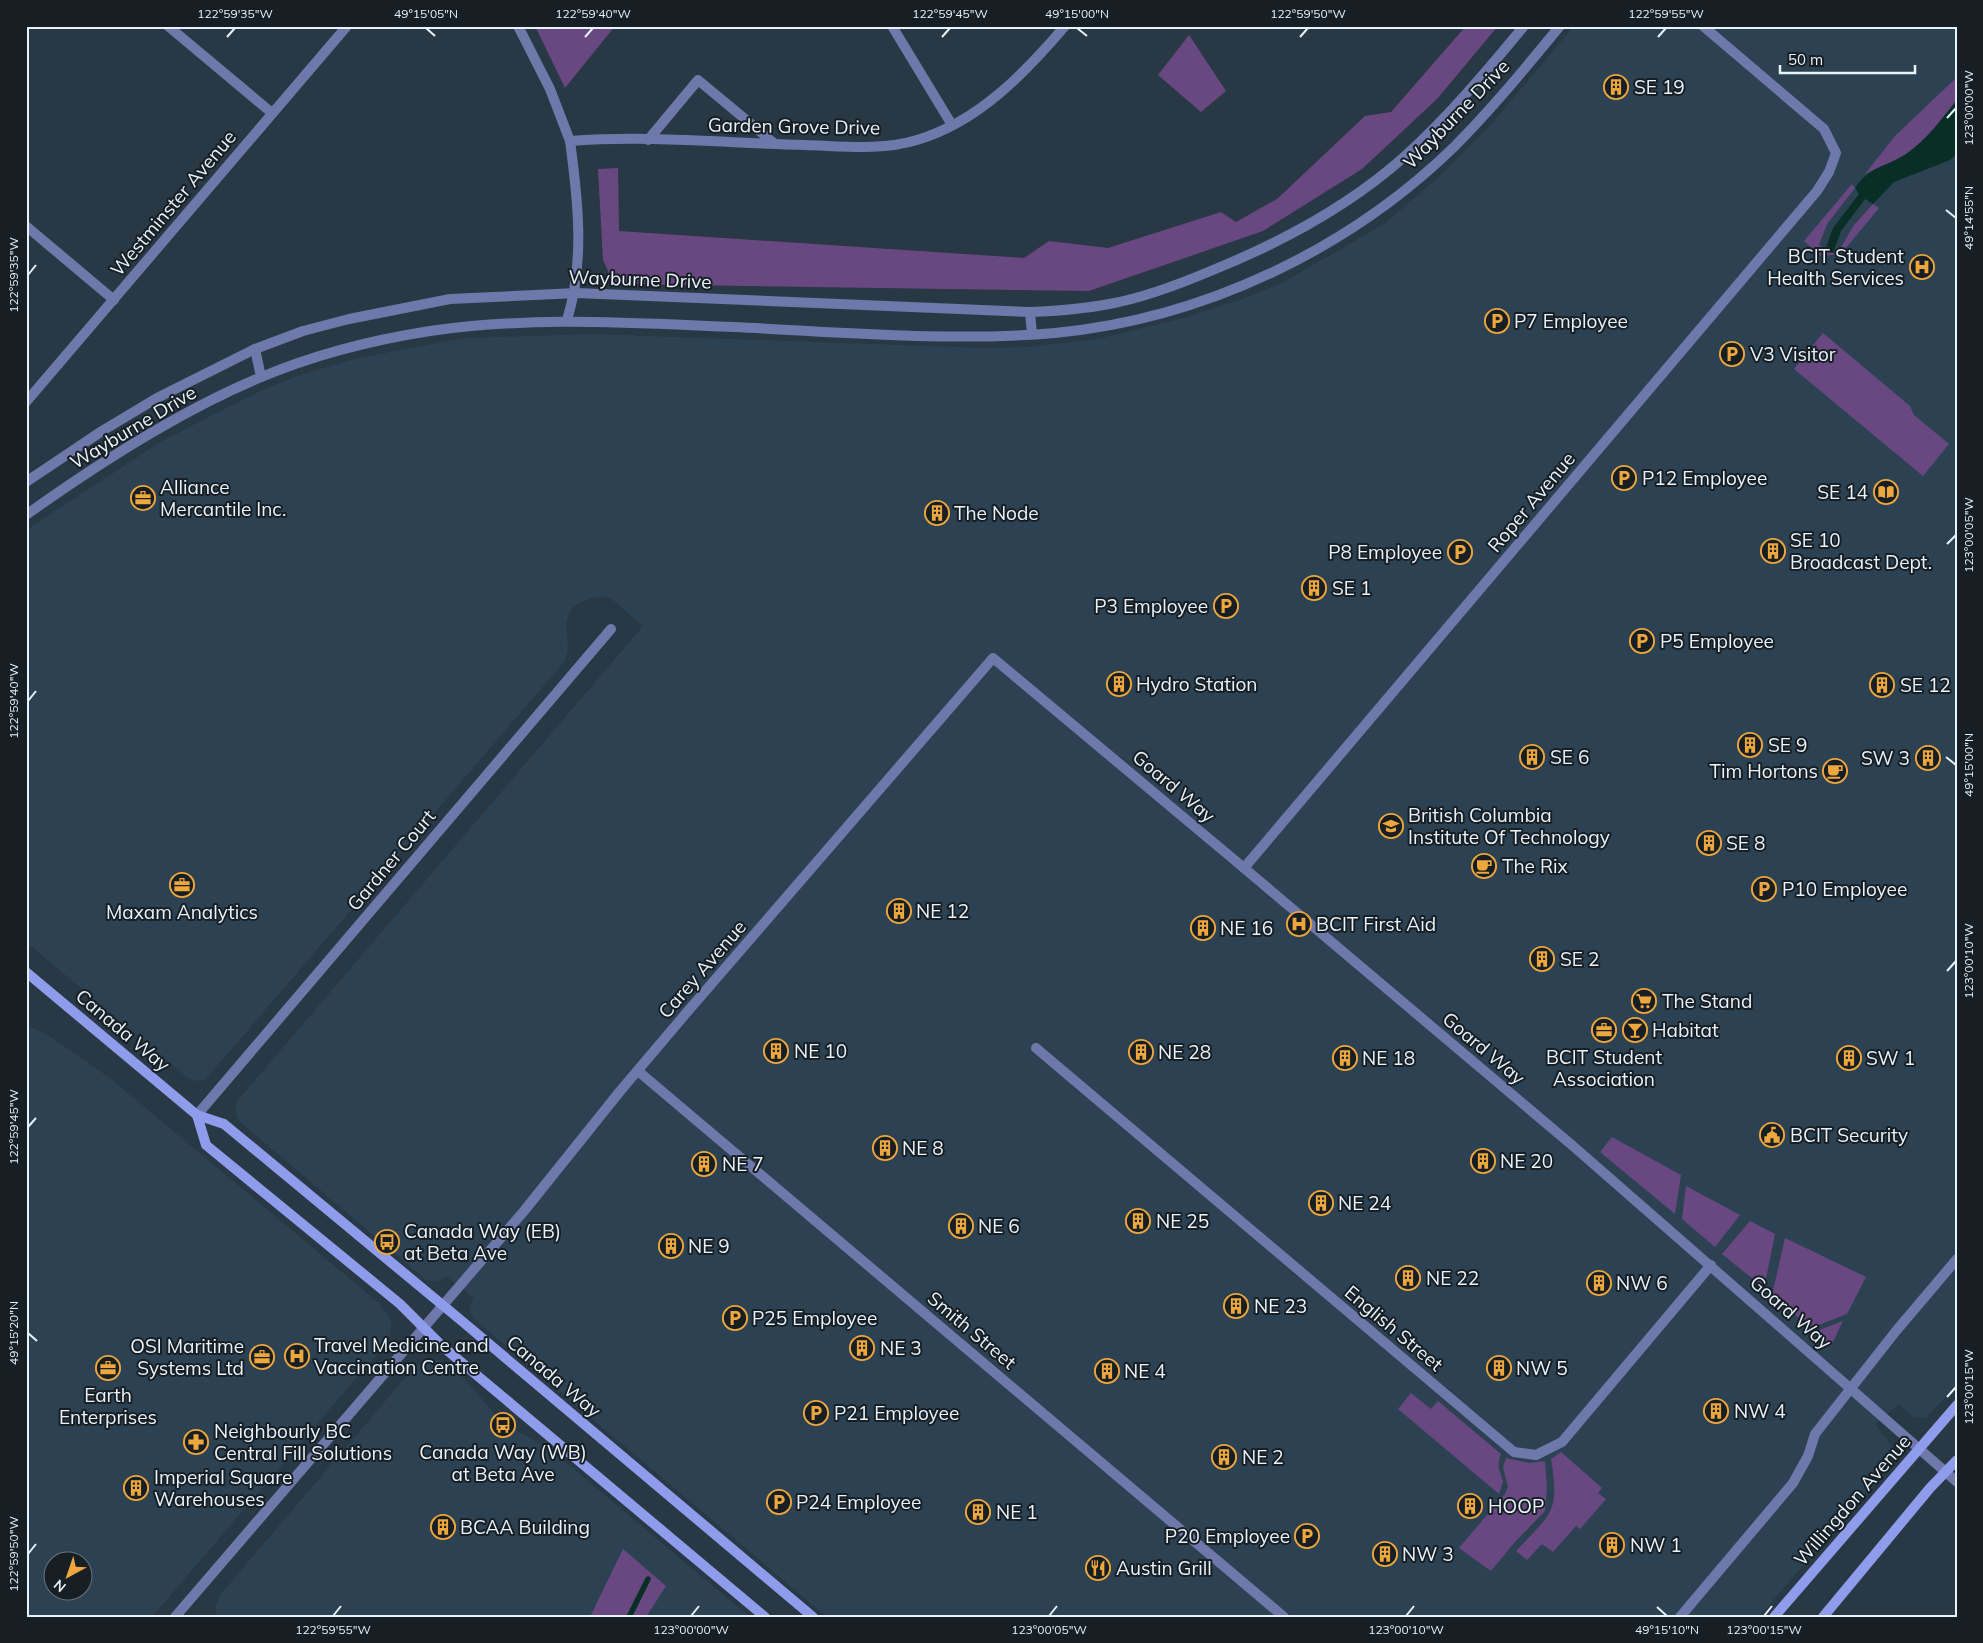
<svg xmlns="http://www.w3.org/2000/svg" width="1983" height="1643" font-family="Mulish,sans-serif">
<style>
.built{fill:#2c4252;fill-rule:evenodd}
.green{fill:#694882}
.water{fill:#082e25}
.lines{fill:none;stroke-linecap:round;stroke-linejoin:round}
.stream{stroke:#082e25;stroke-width:5.5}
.pedestrian{stroke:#6f78aa;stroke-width:10}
.minor{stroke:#6f78aa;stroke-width:10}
.tertiary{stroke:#6f78aa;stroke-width:10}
.secondary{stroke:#8f9ceb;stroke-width:10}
.ticks{fill:none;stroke:#e7f2fa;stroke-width:2}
.labels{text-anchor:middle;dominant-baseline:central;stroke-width:4;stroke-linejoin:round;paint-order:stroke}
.poi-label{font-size:19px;fill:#e7f2fa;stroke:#171e24;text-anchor:start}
.street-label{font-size:19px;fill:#e7f2fa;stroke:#171e24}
.neatline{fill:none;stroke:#e7f2fa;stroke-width:2}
.ticks-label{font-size:12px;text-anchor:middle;fill:#e7f2fa}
</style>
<rect width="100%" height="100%" fill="#283844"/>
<g class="built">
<path d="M1574 26H1957V1385L1926 1418 1913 1417 1899 1404 1875 1424 1892 1446 1893 1456 1890 1464 1759 1617H827L474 1319 469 1308 474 1298 447 1277 436 1282 426 1280 239 1121 235 1110 238 1100 643 626 609 597 592 598 579 603 571 609 566 622 568 648 565 661 205 1080 196 1081 188 1078 26 942V530L162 441 260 391 303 374 358 358 464 338 592 334 983 348 1028 347 1097 339 1183 318 1237 301 1280 284 1384 224 1440 176 1489 127Z"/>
<path d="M26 1025 48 1035 110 1078 380 1304 391 1320V1332L388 1341 152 1617H26ZM52 1560H82V1590H52Z"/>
<path d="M436 1359 451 1364 495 1414 521 1433 550 1449 750 1617H216V1606L220 1595 410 1372 419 1364Z"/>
</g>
<g class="green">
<path d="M535 26H615L565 88Z"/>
<path d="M1466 26H1498L1437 99 1362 169 1263 231 1089 291 614 284 603 260 598 169 618 168 619 231 1024 258 1049 241 1108 248 1221 212 1236 222 1277 199 1365 116 1391 112Z"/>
<path d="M1189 35 1226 91 1201 112 1158 75Z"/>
<path d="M1957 77V100L1928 136 1905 155 1865 174 1895 136Z"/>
<path d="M1852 184 1855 188 1827 224 1819 245 1833 253 1840 249 1854 225 1873 204 1879 208 1841 254 1821 256 1804 241Z"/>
<path d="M1823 333 1910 406 1914 415 1949 444 1923 476 1794 369Z"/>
<path d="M1612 1137 1681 1175 1675 1214 1600 1152Z"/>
<path d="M1686 1186 1740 1215 1715 1247 1682 1219Z"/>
<path d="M1750 1221 1775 1234 1764 1288 1722 1254Z"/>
<path d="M1785 1238 1866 1277 1847 1314 1811 1328 1772 1295Z"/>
<path d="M1843 1321 1831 1346 1814 1332Z"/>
<path d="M1411 1393 1431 1409 1438 1401 1501 1454C1496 1467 1500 1470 1503 1482L1499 1494 1398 1409Z"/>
<path d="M1561 1452 1602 1488 1598 1493 1606 1499 1580 1529 1576 1526 1553 1552 1542 1544 1527 1560 1516 1551C1551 1513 1560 1514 1551 1459Z"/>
<path d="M1506 1458 1530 1463 1545 1461 1547 1487 1545 1511 1514 1543 1491 1571 1459 1548 1505 1494 1508 1487 1503 1467Z"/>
<path d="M623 1549 666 1586 646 1617H590Z"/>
</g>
<path class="water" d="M1957 100V153L1950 160 1894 182 1873 204 1865 199 1841 231 1833 253 1825 251 1833 228 1859 194 1855 188C1872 164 1884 169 1906 154 1927 140 1941 119 1957 100Z"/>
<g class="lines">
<path class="stream" d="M629 1617 648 1579"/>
<g class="pedestrian">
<path d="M1244 868 1573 1146 1851 1389"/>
<path d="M1036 1048 1514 1452 1536 1455 1562 1442 1711 1265"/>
</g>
<g class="minor">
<path d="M168 26 272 113"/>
<path d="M518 26 550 89 570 141"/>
<path d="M892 26 952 125"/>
<path d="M648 140 698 80 775 144"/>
<path d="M26 226 114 300"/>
<path d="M26 402 347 26"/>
<path d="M638 1071 1284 1617"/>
<path d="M197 1115 611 629"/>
<path d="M1851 1389 1957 1482"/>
<path d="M175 1617 524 1211 621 1090 688 1011 993 658 1244 868 1817 191 1829 172 1836 153 1824 129 1703 26"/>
<path d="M1680 1617 1793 1483 1808 1456 1815 1434 1896 1331 1957 1259"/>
</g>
<g class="tertiary">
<path d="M1030 312 1032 334"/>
<path d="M567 320C585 262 578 200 570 141 648 135 727 143 805 145 842 146 881 151 917 140 978 122 1025 73 1065 26"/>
<path d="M255 349 261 377"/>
<path d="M26 482 102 431 157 398 255 349 303 331 349 319 450 299 576 293 1030 312C1057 311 1083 309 1109 304 1144 298 1180 284 1213 270 1282 242 1348 207 1404 157 1448 117 1486 72 1524 26"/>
<path d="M26 515C96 465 180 411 259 378 313 355 372 340 430 331 531 316 632 323 734 327 840 332 949 342 1055 333 1203 319 1348 250 1454 147 1492 109 1526 67 1560 26"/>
</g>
<g class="secondary">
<path d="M26 972 197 1115 224 1124 463 1322 813 1617"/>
<path d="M197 1115 206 1145 400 1304 442 1346 765 1617"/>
<path d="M1774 1617 1957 1405"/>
<path d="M1823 1617 1930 1488 1957 1460"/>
</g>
</g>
<path class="ticks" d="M426 28 435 36M1077 28 1087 36M227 37 235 28M585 37 593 28M942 37 950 28M1300 37 1308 28M1658 37 1666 28M1947 118 1956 108M1946 210 1956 218M28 275 36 265M1947 544 1956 535M28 701 36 691M1946 757 1956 765M1947 971 1956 961M28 1127 36 1118M28 1333 37 1341M1947 1397 1956 1387M28 1554 36 1544M1657 1607 1667 1616M333 1616 341 1606M691 1616 699 1606M1049 1616 1057 1606M1406 1616 1414 1606M1764 1616 1772 1606"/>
<defs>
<symbol id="building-ring" viewBox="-11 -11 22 22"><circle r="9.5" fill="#171e24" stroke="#eea73c" stroke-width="1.5"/><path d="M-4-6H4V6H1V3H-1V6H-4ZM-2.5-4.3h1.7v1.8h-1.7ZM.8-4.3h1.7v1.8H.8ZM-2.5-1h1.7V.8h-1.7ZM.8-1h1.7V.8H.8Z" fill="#eea73c"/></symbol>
<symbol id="hospital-ring" viewBox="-11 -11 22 22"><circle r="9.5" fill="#171e24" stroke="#eea73c" stroke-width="1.5"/><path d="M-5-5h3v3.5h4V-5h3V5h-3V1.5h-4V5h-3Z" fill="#eea73c"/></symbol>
<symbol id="parking-ring" viewBox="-11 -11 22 22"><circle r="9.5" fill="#171e24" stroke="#eea73c" stroke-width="1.5"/><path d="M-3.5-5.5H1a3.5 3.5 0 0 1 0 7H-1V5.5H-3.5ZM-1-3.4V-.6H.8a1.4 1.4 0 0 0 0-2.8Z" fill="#eea73c"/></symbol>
<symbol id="library-ring" viewBox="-11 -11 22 22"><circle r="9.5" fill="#171e24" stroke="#eea73c" stroke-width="1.5"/><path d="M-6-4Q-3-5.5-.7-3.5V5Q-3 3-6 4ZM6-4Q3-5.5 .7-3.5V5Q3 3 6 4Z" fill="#eea73c"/></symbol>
<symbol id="office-ring" viewBox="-11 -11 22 22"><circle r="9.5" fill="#171e24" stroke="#eea73c" stroke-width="1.5"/><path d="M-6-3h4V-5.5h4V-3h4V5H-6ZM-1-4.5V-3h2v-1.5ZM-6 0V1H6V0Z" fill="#eea73c"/></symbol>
<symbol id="cafe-ring" viewBox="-11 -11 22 22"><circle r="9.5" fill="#171e24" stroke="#eea73c" stroke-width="1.5"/><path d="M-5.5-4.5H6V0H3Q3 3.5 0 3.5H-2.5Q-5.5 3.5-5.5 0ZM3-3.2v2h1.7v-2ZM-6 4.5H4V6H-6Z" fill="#eea73c"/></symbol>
<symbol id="university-ring" viewBox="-11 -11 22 22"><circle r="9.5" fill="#171e24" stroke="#eea73c" stroke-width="1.5"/><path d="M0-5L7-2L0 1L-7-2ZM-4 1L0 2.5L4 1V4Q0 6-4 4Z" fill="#eea73c"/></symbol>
<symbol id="supermarket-ring" viewBox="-11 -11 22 22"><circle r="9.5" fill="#171e24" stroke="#eea73c" stroke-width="1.5"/><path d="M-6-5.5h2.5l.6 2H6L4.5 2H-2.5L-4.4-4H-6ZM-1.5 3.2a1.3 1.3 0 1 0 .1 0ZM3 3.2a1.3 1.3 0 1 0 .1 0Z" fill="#eea73c"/></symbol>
<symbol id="bar-ring" viewBox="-11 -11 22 22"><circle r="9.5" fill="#171e24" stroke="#eea73c" stroke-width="1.5"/><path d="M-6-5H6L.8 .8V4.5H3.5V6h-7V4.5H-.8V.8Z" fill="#eea73c"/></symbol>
<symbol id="civic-ring" viewBox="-11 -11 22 22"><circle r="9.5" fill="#171e24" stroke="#eea73c" stroke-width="1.5"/><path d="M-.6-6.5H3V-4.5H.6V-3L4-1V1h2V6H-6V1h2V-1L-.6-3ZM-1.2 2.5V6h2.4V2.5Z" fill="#eea73c"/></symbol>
<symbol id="bus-ring" viewBox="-11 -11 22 22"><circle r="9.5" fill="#171e24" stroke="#eea73c" stroke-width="1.5"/><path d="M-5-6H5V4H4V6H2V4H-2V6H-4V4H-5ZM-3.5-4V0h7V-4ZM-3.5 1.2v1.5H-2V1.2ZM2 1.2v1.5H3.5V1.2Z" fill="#eea73c"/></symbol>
<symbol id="pharmacy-ring" viewBox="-11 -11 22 22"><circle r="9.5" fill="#171e24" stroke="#eea73c" stroke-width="1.5"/><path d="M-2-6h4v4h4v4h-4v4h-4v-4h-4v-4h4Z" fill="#eea73c"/></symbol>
<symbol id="restaurant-ring" viewBox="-11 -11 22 22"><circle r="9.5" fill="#171e24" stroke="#eea73c" stroke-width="1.5"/><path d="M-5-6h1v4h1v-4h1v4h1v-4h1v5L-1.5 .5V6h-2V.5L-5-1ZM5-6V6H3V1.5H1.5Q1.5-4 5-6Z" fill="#eea73c"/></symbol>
</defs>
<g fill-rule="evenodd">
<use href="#building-ring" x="1602" y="73" width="28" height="28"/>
<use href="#hospital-ring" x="1908" y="253" width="28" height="28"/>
<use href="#parking-ring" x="1483" y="307" width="28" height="28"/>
<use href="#parking-ring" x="1718" y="340" width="28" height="28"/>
<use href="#parking-ring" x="1610" y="464" width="28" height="28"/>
<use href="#library-ring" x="1872" y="478" width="28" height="28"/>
<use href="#office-ring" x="129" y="484" width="28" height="28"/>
<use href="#building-ring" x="923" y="499" width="28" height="28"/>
<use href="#building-ring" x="1759" y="537" width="28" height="28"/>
<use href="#parking-ring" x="1446" y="538" width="28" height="28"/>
<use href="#building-ring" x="1300" y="574" width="28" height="28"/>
<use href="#parking-ring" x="1212" y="592" width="28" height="28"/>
<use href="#parking-ring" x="1628" y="627" width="28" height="28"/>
<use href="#building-ring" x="1105" y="670" width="28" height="28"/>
<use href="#building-ring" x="1868" y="671" width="28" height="28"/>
<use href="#building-ring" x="1736" y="731" width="28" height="28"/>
<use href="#building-ring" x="1518" y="743" width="28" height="28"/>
<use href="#building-ring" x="1914" y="744" width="28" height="28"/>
<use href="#cafe-ring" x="1821" y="757" width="28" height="28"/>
<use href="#university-ring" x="1377" y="812" width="28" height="28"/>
<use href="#building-ring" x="1695" y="829" width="28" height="28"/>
<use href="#cafe-ring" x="1470" y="852" width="28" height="28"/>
<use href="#office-ring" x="168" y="871" width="28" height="28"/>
<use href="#parking-ring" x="1750" y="875" width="28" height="28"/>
<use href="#building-ring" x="885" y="897" width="28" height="28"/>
<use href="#hospital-ring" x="1285" y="910" width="28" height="28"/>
<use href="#building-ring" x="1189" y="914" width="28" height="28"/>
<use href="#building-ring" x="1528" y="945" width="28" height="28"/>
<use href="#supermarket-ring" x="1630" y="987" width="28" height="28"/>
<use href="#office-ring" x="1590" y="1016" width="28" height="28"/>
<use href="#bar-ring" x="1621" y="1016" width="28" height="28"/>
<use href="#building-ring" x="762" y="1037" width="28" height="28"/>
<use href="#building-ring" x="1127" y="1038" width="28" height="28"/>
<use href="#building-ring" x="1331" y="1044" width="28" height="28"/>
<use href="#building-ring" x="1835" y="1044" width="28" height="28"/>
<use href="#civic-ring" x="1758" y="1121" width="28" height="28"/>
<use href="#building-ring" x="871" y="1134" width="28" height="28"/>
<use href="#building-ring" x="1469" y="1147" width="28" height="28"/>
<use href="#building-ring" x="690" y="1150" width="28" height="28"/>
<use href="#building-ring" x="1307" y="1189" width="28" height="28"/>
<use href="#building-ring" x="1124" y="1207" width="28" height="28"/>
<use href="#building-ring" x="947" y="1212" width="28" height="28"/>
<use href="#bus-ring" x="373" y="1228" width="28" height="28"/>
<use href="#building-ring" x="657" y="1232" width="28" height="28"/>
<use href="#building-ring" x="1394" y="1264" width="28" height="28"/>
<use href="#building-ring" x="1585" y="1269" width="28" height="28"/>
<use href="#building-ring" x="1222" y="1292" width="28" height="28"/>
<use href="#parking-ring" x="721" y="1304" width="28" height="28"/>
<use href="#building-ring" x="848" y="1334" width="28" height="28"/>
<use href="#hospital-ring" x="283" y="1342" width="28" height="28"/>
<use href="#office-ring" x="248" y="1343" width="28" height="28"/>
<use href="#office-ring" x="94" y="1354" width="28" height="28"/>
<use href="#building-ring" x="1485" y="1354" width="28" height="28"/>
<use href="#building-ring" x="1093" y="1357" width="28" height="28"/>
<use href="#building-ring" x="1702" y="1397" width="28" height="28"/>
<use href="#parking-ring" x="802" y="1399" width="28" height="28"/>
<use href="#bus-ring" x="489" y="1411" width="28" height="28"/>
<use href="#pharmacy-ring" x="182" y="1428" width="28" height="28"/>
<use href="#building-ring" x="1210" y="1443" width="28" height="28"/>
<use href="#building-ring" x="122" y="1474" width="28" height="28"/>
<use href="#parking-ring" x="765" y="1488" width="28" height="28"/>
<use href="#building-ring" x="1456" y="1492" width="28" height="28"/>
<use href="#building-ring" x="964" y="1498" width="28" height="28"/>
<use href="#building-ring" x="429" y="1513" width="28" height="28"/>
<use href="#parking-ring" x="1293" y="1522" width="28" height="28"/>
<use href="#building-ring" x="1598" y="1531" width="28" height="28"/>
<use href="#building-ring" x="1371" y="1540" width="28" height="28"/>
<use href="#restaurant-ring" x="1084" y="1554" width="28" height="28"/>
</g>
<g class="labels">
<g class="poi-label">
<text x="1634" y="87">SE 19</text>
<text x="1904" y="256" text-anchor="end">BCIT Student<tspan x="1904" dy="22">Health Services</tspan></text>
<text x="1514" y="321">P7 Employee</text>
<text x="1750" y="354">V3 Visitor</text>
<text x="1642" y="478">P12 Employee</text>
<text x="160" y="487">Alliance<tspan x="160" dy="22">Mercantile Inc.</tspan></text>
<text x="1868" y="492" text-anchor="end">SE 14</text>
<text x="954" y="513">The Node</text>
<text x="1790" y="540">SE 10<tspan x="1790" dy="22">Broadcast Dept.</tspan></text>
<text x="1442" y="552" text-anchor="end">P8 Employee</text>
<text x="1332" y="588">SE 1</text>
<text x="1208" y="606" text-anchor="end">P3 Employee</text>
<text x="1660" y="641">P5 Employee</text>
<text x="1136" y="684">Hydro Station</text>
<text x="1900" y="685">SE 12</text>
<text x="1768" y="745">SE 9</text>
<text x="1550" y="757">SE 6</text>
<text x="1910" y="758" text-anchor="end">SW 3</text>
<text x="1818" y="771" text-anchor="end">Tim Hortons</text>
<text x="1408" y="815">British Columbia<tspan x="1408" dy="22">Institute Of Technology</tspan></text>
<text x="1726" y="843">SE 8</text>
<text x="1502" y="866">The Rix</text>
<text x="1782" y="889">P10 Employee</text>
<text x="916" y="911">NE 12</text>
<text x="182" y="912" text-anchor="middle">Maxam Analytics</text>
<text x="1316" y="924">BCIT First Aid</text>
<text x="1220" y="928">NE 16</text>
<text x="1560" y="959">SE 2</text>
<text x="1662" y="1001">The Stand</text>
<text x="1652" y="1030">Habitat</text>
<text x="794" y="1051">NE 10</text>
<text x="1158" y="1052">NE 28</text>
<text x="1604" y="1057" text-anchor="middle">BCIT Student<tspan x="1604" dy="22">Association</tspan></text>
<text x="1362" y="1058">NE 18</text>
<text x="1866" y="1058">SW 1</text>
<text x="1790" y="1135">BCIT Security</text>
<text x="902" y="1148">NE 8</text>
<text x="1500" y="1161">NE 20</text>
<text x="722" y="1164">NE 7</text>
<text x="1338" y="1203">NE 24</text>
<text x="1156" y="1221">NE 25</text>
<text x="978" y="1226">NE 6</text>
<text x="404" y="1231">Canada Way (EB)<tspan x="404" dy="22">at Beta Ave</tspan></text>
<text x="688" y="1246">NE 9</text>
<text x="1426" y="1278">NE 22</text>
<text x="1616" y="1283">NW 6</text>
<text x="1254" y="1306">NE 23</text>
<text x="752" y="1318">P25 Employee</text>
<text x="314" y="1345">Travel Medicine and<tspan x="314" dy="22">Vaccination Centre</tspan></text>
<text x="244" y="1346" text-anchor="end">OSI Maritime<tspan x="244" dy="22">Systems Ltd</tspan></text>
<text x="880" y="1348">NE 3</text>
<text x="1516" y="1368">NW 5</text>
<text x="1124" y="1371">NE 4</text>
<text x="108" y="1395" text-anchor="middle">Earth<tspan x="108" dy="22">Enterprises</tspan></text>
<text x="1734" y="1411">NW 4</text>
<text x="834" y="1413">P21 Employee</text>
<text x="214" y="1431">Neighbourly BC<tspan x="214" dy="22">Central Fill Solutions</tspan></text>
<text x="503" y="1452" text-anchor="middle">Canada Way (WB)<tspan x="503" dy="22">at Beta Ave</tspan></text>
<text x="1242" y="1457">NE 2</text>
<text x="154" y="1477">Imperial Square<tspan x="154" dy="22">Warehouses</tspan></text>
<text x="796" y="1502">P24 Employee</text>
<text x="1488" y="1506">HOOP</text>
<text x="996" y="1512">NE 1</text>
<text x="460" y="1527">BCAA Building</text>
<text x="1290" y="1536" text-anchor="end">P20 Employee</text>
<text x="1630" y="1545">NW 1</text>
<text x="1402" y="1554">NW 3</text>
<text x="1116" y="1568">Austin Grill</text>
</g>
<g class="street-label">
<text transform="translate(1456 114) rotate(-46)">Wayburne Drive</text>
<text transform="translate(794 126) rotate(1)">Garden Grove Drive</text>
<text transform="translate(173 203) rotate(-50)">Westminster Avenue</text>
<text transform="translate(640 279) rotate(2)">Wayburne Drive</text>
<text transform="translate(133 427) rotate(-31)">Wayburne Drive</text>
<text transform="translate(1531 502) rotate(-50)">Roper Avenue</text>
<text transform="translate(1174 786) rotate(40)">Goard Way</text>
<text transform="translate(391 860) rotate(-50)">Gardner Court</text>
<text transform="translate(702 969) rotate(-49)">Carey Avenue</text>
<text transform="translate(123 1030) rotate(40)">Canada Way</text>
<text transform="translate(1484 1048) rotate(40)">Goard Way</text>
<text transform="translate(1791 1312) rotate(41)">Goard Way</text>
<text transform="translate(1394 1328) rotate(40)">English Street</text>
<text transform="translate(972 1330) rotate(40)">Smith Street</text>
<text transform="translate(554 1376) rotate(40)">Canada Way</text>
<text transform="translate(1852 1500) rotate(-49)">Willingdon Avenue</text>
</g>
</g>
<rect width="1983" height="1643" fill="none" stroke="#171e24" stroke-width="55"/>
<g transform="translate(68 1576) rotate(220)"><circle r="24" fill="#171e24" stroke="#6a737a"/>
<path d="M0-4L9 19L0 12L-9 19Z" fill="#eea73c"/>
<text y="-8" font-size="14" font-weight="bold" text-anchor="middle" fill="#e7f2fa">N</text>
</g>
<path d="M1780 65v8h135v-8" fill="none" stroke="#e7f2fa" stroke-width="2.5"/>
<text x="1788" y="65" font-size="15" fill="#e7f2fa" stroke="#171e24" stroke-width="4" paint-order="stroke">50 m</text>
<rect x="28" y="28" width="1928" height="1588" class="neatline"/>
<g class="ticks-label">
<text x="235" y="18">122°59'35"W</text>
<text x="426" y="18">49°15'05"N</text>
<text x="593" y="18">122°59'40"W</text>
<text x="950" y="18">122°59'45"W</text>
<text x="1077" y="18">49°15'00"N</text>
<text x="1308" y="18">122°59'50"W</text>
<text x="1666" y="18">122°59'55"W</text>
<text transform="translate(1969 108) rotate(-90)" y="4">123°00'00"W</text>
<text transform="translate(1969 218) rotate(-90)" y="4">49°14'55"N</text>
<text transform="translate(14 275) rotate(-90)" y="4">122°59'35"W</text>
<text transform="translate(1969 535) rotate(-90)" y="4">123°00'05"W</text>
<text transform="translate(14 701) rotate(-90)" y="4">122°59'40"W</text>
<text transform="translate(1969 765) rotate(-90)" y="4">49°15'00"N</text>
<text transform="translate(1969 961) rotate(-90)" y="4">123°00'10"W</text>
<text transform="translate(14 1127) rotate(-90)" y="4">122°59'45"W</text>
<text transform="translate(14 1333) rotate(-90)" y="4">49°15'20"N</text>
<text transform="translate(1969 1387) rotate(-90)" y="4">123°00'15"W</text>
<text transform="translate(14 1554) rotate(-90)" y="4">122°59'50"W</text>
<text x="333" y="1634">122°59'55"W</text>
<text x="691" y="1634">123°00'00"W</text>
<text x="1049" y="1634">123°00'05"W</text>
<text x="1406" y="1634">123°00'10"W</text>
<text x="1667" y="1634">49°15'10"N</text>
<text x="1764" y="1634">123°00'15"W</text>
</g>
</svg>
